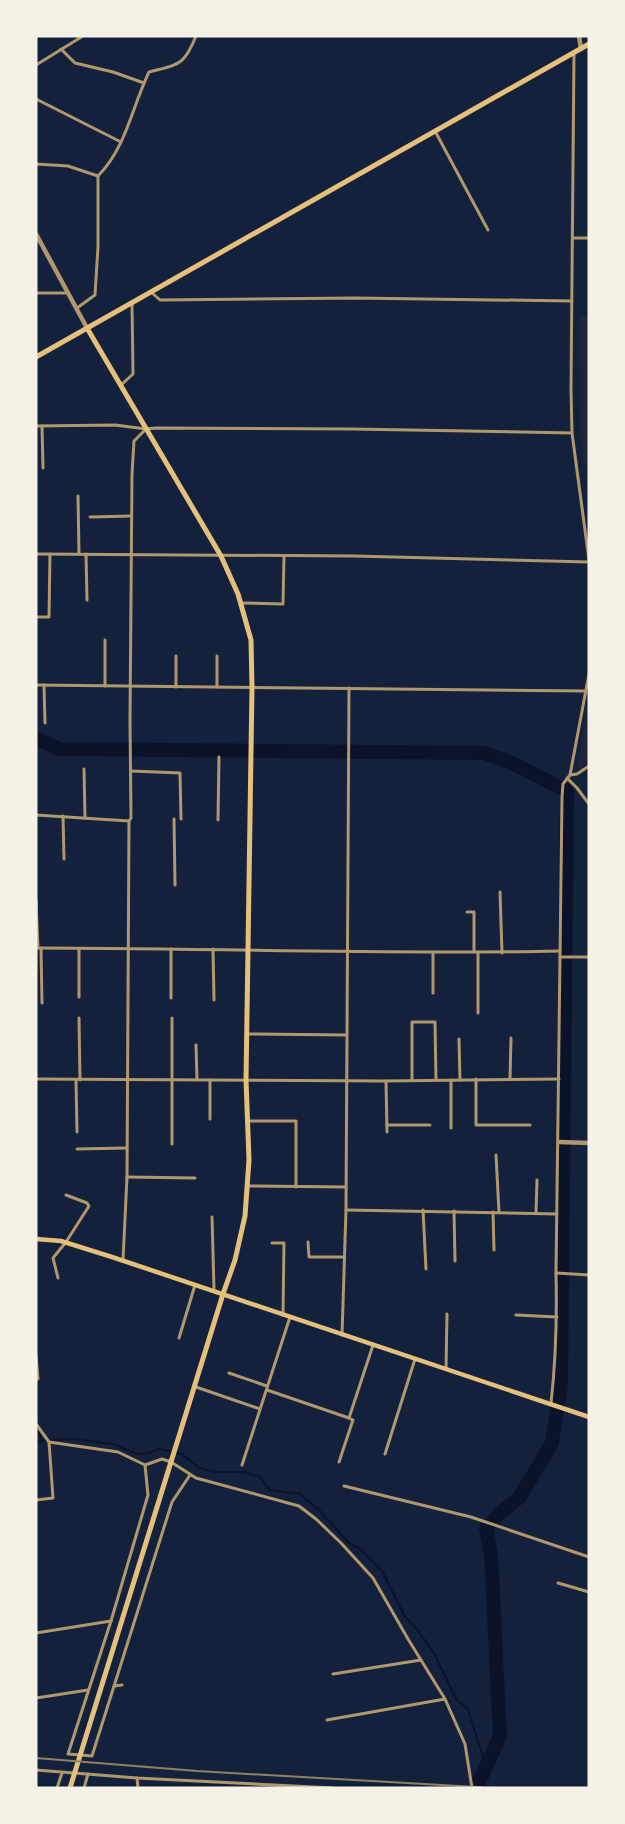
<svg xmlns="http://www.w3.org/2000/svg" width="625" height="1824" font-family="Lato,sans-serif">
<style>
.green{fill:#1d2539}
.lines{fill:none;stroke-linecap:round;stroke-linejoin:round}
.stream{stroke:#0b132b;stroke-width:2}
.river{stroke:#0b132b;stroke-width:14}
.minor{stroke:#b1986c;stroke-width:3}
.tertiary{stroke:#b1986c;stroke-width:4.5}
.secondary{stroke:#e5c07b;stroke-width:4.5}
.primary{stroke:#e5c07b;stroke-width:5}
.rail{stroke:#918062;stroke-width:2}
</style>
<rect width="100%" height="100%" fill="#14213d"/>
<g class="green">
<path d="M579 315H589V497L580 434Z"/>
<path d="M589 689V763L577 770Z"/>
</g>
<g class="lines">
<g class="stream">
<path d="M38 1429 42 1441"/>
<path d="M36 1443 42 1441 72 1439 113 1444 137 1454 149 1453 159 1449 182 1454 199 1468 215 1472H244L260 1477 270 1490 300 1494 319 1510 351 1545 358 1547 382 1571 405 1617 417 1629 435 1655 456 1699 468 1709 483 1757 478 1782"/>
</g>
<path class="river" d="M36 738 59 749 484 753 512 763 567 791 561 1385 552 1443 519 1498 502 1511 486 1528 491 1555 500 1736 483 1774 478 1782 480 1788"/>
<g class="minor">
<path d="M61 49 75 63 113 72 144 83"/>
<path d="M574 53 571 389 572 433 589 560"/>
<path d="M36 65 83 36"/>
<path d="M36 99 121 142"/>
<path d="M435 131 488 230"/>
<path d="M36 164 68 166 98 176"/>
<path d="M573 238H589"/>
<path d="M151 292 160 300 355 298 572 301"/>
<path d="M36 293H67"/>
<path d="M77 308 95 295 98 247V176C126 148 132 107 149 72 179 64 184 66 196 36"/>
<path d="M121 385 133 374 132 304"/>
<path d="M36 426 115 425 146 429 156 428 352 429 572 433"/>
<path d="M42 426 43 468"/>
<path d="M78 496 79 554"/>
<path d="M90 517 131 516"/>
<path d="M36 554 354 556 589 562"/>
<path d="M86 554 87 600"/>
<path d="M241 603 283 604 284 556"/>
<path d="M36 617H49L50 554"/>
<path d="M105 640V686"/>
<path d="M176 656V687"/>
<path d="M217 656V687"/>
<path d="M36 685 585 691"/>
<path d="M44 685 45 723"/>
<path d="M84 769 85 818"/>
<path d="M131 771 180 773 181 819"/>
<path d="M570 775 577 774 589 766"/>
<path d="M567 778 577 788 589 804"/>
<path d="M36 815 129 821 131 818 130 721 132 474 134 441 146 429"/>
<path d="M63 816 64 859"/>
<path d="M174 819 175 885"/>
<path d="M218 820 219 757"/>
<path d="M500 892 502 953"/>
<path d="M36 901 38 948"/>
<path d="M467 912H474V952"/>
<path d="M36 948C211 948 386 955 560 951"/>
<path d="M41 948 42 1003"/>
<path d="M79 949V997"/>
<path d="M213 949 214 1000"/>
<path d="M433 952V993"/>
<path d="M478 952V1013"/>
<path d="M560 957H589"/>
<path d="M171 998V949"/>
<path d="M79 1018 80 1080"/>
<path d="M172 1018V1144"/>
<path d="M247 1034 346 1035"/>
<path d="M459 1039 460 1080"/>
<path d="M196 1045 197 1080"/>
<path d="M36 1079 386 1081 559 1079"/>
<path d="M476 1079V1125H530"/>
<path d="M510 1079 511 1038"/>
<path d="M76 1080 77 1132"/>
<path d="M210 1080V1119"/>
<path d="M412 1080V1022H435L436 1080"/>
<path d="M451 1080V1128"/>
<path d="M386 1081 387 1132"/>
<path d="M247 1121H296V1187"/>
<path d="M387 1125H430"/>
<path d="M77 1149 126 1148"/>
<path d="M496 1155 499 1212"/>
<path d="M127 1177 195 1178"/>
<path d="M247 1186 346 1187"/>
<path d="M346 1210 557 1214"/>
<path d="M423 1210 426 1269"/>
<path d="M454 1211 455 1261"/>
<path d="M493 1212 494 1250"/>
<path d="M536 1213 537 1180"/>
<path d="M212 1217 214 1290"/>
<path d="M308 1242 309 1257H343"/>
<path d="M272 1243H284L283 1315"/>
<path d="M123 1260 127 1177 129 821"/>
<path d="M556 1273 589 1275"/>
<path d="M58 1278 53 1258 66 1242 89 1206 87 1203 66 1195"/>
<path d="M516 1315 557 1317"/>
<path d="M342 1335 346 1210 349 688"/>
<path d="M179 1338 195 1285"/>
<path d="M36 1356 38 1379 36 1380"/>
<path d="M446 1369 447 1314"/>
<path d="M229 1373 267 1386"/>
<path d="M196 1387 260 1409"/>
<path d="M267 1390 349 1418 373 1345"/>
<path d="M551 1403C556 1360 557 1317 556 1273L562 797 563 784 570 775 589 674"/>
<path d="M36 1424 49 1442 53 1498 36 1500"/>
<path d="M49 1442 118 1452 145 1465 162 1459 171 1462 196 1478 299 1506 316 1519 341 1543 373 1578 408 1639 445 1699 465 1744 472 1788"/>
<path d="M385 1454 415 1359"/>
<path d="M339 1462 353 1420 349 1418"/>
<path d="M145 1465 148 1495 111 1621 68 1754 92 1756 172 1502 190 1475"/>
<path d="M242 1465 290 1317"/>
<path d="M344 1486 471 1517 589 1557"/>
<path d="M558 1583 589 1592"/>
<path d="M36 1633 111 1621"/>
<path d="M333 1674 421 1660"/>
<path d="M114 1686 122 1685"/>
<path d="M36 1698 88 1690"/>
<path d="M327 1720 445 1699"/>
<path d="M36 1770 137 1778 334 1788"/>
<path d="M137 1778 138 1788"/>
<path d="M57 1788 62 1773"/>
<path d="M84 1788 88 1774"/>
</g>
<g class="tertiary">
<path d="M579 36 581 49"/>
<path d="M36 234 87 328"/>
<path d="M559 1142 589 1143"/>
</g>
<path class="secondary" d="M36 1239 61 1241 112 1257 589 1417"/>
<g class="primary">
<path d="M36 357 589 44"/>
<path d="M70 1788 223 1294 235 1260 245 1216 249 1160 246 1080 252 687 251 640 238 594 221 556 87 328"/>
</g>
<path class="rail" d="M36 1758 197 1771 494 1788"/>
</g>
<rect width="625" height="1824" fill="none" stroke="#f6f1e7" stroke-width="75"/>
</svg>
